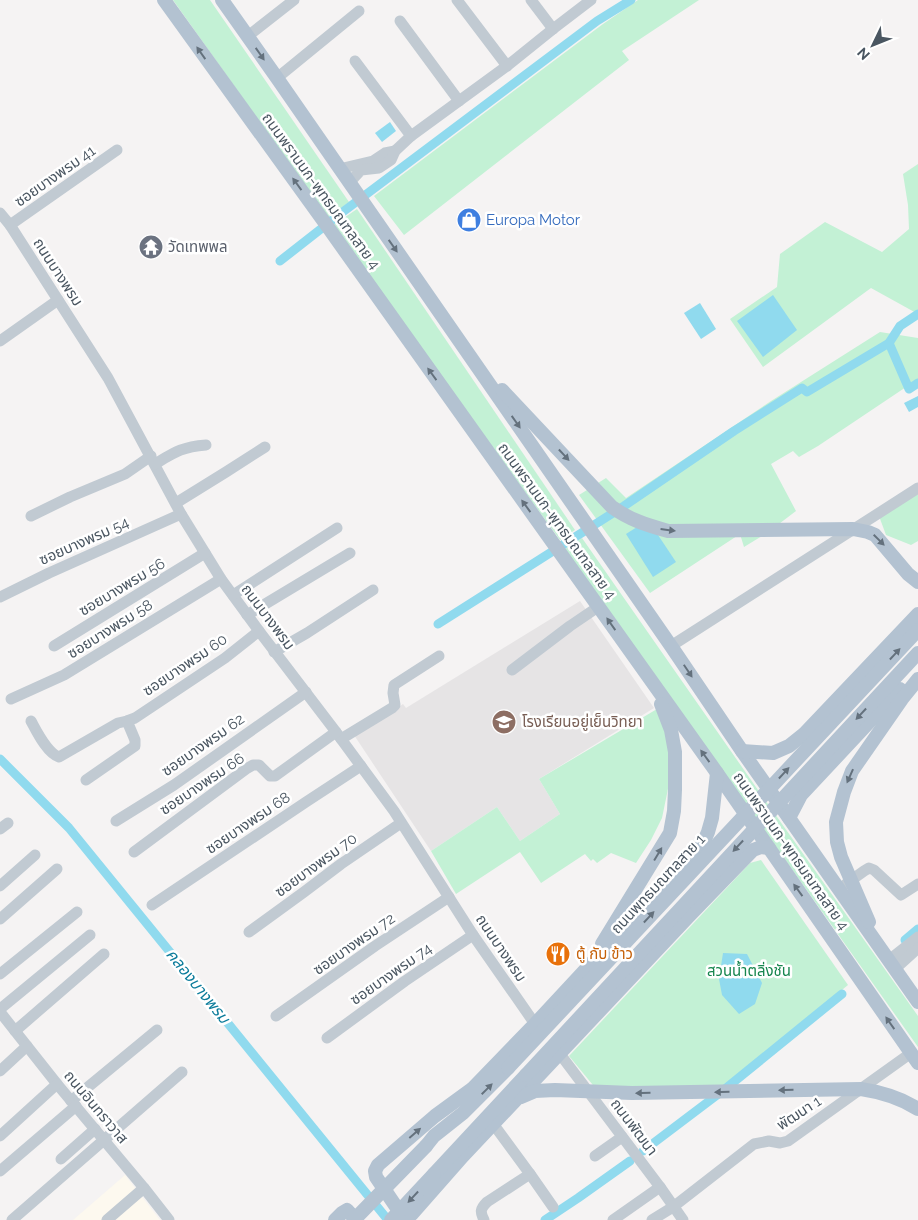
<svg xmlns="http://www.w3.org/2000/svg" width="918" height="1220" font-family="Raleway,'Noto Sans Thai',sans-serif">
<style>
.commercial{fill:#fdf9ef}
.education{fill:#e6e4e5}
.green{fill:#c3f1d5}
.water{fill:#90daee}
.lines{fill:none;stroke-linecap:round;stroke-linejoin:round}
.canal{stroke:#90daee;stroke-width:9}
.minor{stroke:#c1cad2;stroke-width:11}
.major{stroke:#b3c2d1;stroke-width:14}
.major-bridge{stroke:#b3c2d1;stroke-width:14}
.oneway{fill:#64717d}
.labels{text-anchor:middle;dominant-baseline:central;stroke-width:5;stroke-linejoin:round;paint-order:stroke}
.street-label{font-size:15px;fill:#4a5661;stroke:#fff}
.shop-label{font-size:15px;fill:#366cbe;stroke:#fff;text-anchor:start}
.worship-label{font-size:15px;fill:#5b616d;stroke:#fff;text-anchor:start}
.education-label{font-size:15px;fill:#785e54;stroke:#fff;text-anchor:start}
.food-label{font-size:15px;fill:#c56008;stroke:#fff;text-anchor:start}
.park-label{font-size:15px;fill:#17864f;stroke:#fff}
.water-label{font-size:16px;font-style:italic;fill:#0c7c9b;stroke:#fff}
</style>
<rect width="100%" height="100%" fill="#f5f3f3"/>
<path class="commercial" d="M125 1175 160 1220H73Z"/>
<path class="education" d="M580 601 654 708 539 779 560 814 520 841 497 807 431 851 354 735 403 704 406 708Z"/>
<g class="green">
<path d="M173 0H210L349 202 328 218Z"/>
<path d="M638 0H699L622 51 629 60 404 235 374 196 603 24Z"/>
<path d="M918 164V314L871 288 763 367 730 319 777 287 780 254 825 222 882 252 909 229 908 205 903 174Z"/>
<path d="M357 209 575 530 560 540 414 340 332 226Z"/>
<path d="M880 332 918 338V379L818 446 799 457 793 451 771 464 796 511 767 533 744 547 740 534 650 593 579 495 606 478 626 498 771 401Z"/>
<path d="M918 493V541L911 545 886 535 879 516Z"/>
<path d="M582 538 758 790 918 1016V1047L565 549Z"/>
<path d="M657 709 671 730 669 784 662 818 651 840 636 863 611 853 597 863 593 859 591 861 585 854 541 883 520 852 456 894 431 851 497 807 520 841 560 814 539 779Z"/>
<path d="M761 860 848 985 716 1093 597 1090 569 1056 750 863Z"/>
</g>
<g class="water">
<path d="M390 122 396 131 382 142 375 133Z"/>
<path d="M773 295 797 330 763 357 737 321Z"/>
<path d="M700 303 716 329 701 339 684 313Z"/>
<path d="M918 396V407L909 412 904 403Z"/>
<path d="M648 520 676 562 653 577 626 534Z"/>
<path d="M723 953 747 954 762 983 755 1004 739 1014 722 995 719 979Z"/>
</g>
<g class="lines">
<g class="canal">
<path d="M280 261 340 214 597 21 631 0"/>
<path d="M889 343 900 326 918 314"/>
<path d="M438 624 624 506 734 431 802 388 807 392 889 343 909 389 918 383"/>
<path d="M0 759 69 828 388 1220"/>
<path d="M905 940 918 929"/>
<path d="M643 1151 725 1089 842 994"/>
<path d="M545 1220 578 1198 630 1161"/>
</g>
<g class="minor">
<path d="M457 0 507 66"/>
<path d="M531 0 553 29"/>
<path d="M400 21 459 101"/>
<path d="M248 36 294 0"/>
<path d="M355 61 411 136"/>
<path d="M277 78 359 11"/>
<path d="M339 169 373 161 385 153 395 151"/>
<path d="M349 183 361 170 379 168 391 160 395 151 411 136 507 66 553 29 591 0"/>
<path d="M0 213 10 225 108 378 181 514 221 579 259 631 333 728 394 811 473 935 535 1024"/>
<path d="M10 225 117 150"/>
<path d="M0 341 58 300"/>
<path d="M155 464C175 452 182 447 206 445"/>
<path d="M176 503 226 472 265 447"/>
<path d="M31 516 70 497 125 474 151 456"/>
<path d="M233 595 337 528"/>
<path d="M0 597 49 573 181 514"/>
<path d="M247 615 350 553"/>
<path d="M54 646 205 553"/>
<path d="M671 646 918 488"/>
<path d="M274 652 307 633 373 590"/>
<path d="M512 670 570 626 598 607"/>
<path d="M11 699 64 675 221 579"/>
<path d="M31 721C37 732 47 753 59 757L118 723 127 721"/>
<path d="M341 739 392 708 395 705 393 693 394 685 439 656"/>
<path d="M86 780 135 746V740L127 721 135 718 225 658 259 631"/>
<path d="M116 821 174 785 306 692"/>
<path d="M0 829 8 823"/>
<path d="M134 852 246 769 253 765H259L270 776H275L336 732"/>
<path d="M846 884 864 871 869 868 874 870 901 895 918 884"/>
<path d="M0 886 35 855"/>
<path d="M152 905 306 802 361 766"/>
<path d="M0 919 57 869"/>
<path d="M249 932 304 892 341 864 401 823"/>
<path d="M889 960 918 937"/>
<path d="M895 969 918 948"/>
<path d="M0 974 77 912"/>
<path d="M0 1009 90 935"/>
<path d="M0 1012 57 1084 144 1188 169 1220"/>
<path d="M276 1016 375 946 449 897"/>
<path d="M15 1031 104 954"/>
<path d="M327 1038 405 981 473 935"/>
<path d="M560 1054 660 1187 683 1220"/>
<path d="M0 1071 27 1046"/>
<path d="M71 1101 157 1030"/>
<path d="M494 1125 530 1174 553 1207"/>
<path d="M0 1136 57 1084"/>
<path d="M595 1156 622 1137"/>
<path d="M61 1159 95 1129"/>
<path d="M0 1171 76 1106"/>
<path d="M12 1220 182 1072"/>
<path d="M107 1220 144 1188"/>
<path d="M484 1220C480 1212 480 1209 487 1202L530 1174"/>
<path d="M613 1220 660 1187"/>
<path d="M652 1220 673 1207 754 1144 769 1141 780 1143 788 1141 911 1053"/>
</g>
<g class="major">
<path d="M164 0 325 223 717 773 918 1063"/>
<path d="M222 0 277 78 671 646 742 751 918 1002"/>
<path d="M502 390 612 507C630 520 647 525 668 531L853 529 868 532 875 535 908 574 918 582"/>
<path d="M742 751 773 753 789 746 804 734 918 614"/>
<path d="M717 773 712 818 708 832 703 844 665 884 535 1024 472 1089 435 1116 378 1165 375 1171 376 1177 401 1214 408 1217 412 1214 463 1156 689 916 753 850 761 847 769 848"/>
<path d="M789 818 801 795 900 689"/>
<path d="M869 922 841 857 837 842 836 822 844 792 852 771 902 699 918 679"/>
<path d="M602 944 670 833 674 811 675 790V752L671 730 661 704"/>
<path d="M521 1097 535 1091 555 1090 632 1093 861 1089C881 1092 901 1098 918 1109"/>
<path d="M426 1146 434 1136 463 1113 508 1068"/>
<path d="M434 1174 526 1075"/>
<path d="M335 1220 342 1213 347 1210 356 1220"/>
</g>
<g class="major-bridge">
<path d="M508 1068 918 630"/>
<path d="M526 1075 918 653"/>
<path d="M354 1220 426 1146"/>
<path d="M391 1220 434 1174"/>
</g>
</g>
<defs><path id="oneway-solid" d="M-6-.8H1V-3.2L6.5 0L1 3.2V.8H-6Z" transform="scale(1.25)"/></defs>
<g class="oneway">
<use href="#oneway-solid" transform="translate(201 53) rotate(-125)"/>
<use href="#oneway-solid" transform="translate(260 54) rotate(55)"/>
<use href="#oneway-solid" transform="translate(297 184) rotate(-126)"/>
<use href="#oneway-solid" transform="translate(393 246) rotate(55)"/>
<use href="#oneway-solid" transform="translate(432 374) rotate(-126)"/>
<use href="#oneway-solid" transform="translate(516 422) rotate(55)"/>
<use href="#oneway-solid" transform="translate(564 455) rotate(47)"/>
<use href="#oneway-solid" transform="translate(526 506) rotate(-126)"/>
<use href="#oneway-solid" transform="translate(668 530) rotate(7)"/>
<use href="#oneway-solid" transform="translate(879 540) rotate(45)"/>
<use href="#oneway-solid" transform="translate(611 624) rotate(-125)"/>
<use href="#oneway-solid" transform="translate(895 654) rotate(-47)"/>
<use href="#oneway-solid" transform="translate(688 671) rotate(56)"/>
<use href="#oneway-solid" transform="translate(861 714) rotate(133)"/>
<use href="#oneway-solid" transform="translate(705 756) rotate(-126)"/>
<use href="#oneway-solid" transform="translate(784 773) rotate(-47)"/>
<use href="#oneway-solid" transform="translate(850 776) rotate(114)"/>
<use href="#oneway-solid" transform="translate(738 846) rotate(133)"/>
<use href="#oneway-solid" transform="translate(658 854) rotate(-59)"/>
<use href="#oneway-solid" transform="translate(798 890) rotate(-126)"/>
<use href="#oneway-solid" transform="translate(649 917) rotate(-47)"/>
<use href="#oneway-solid" transform="translate(890 1023) rotate(-125)"/>
<use href="#oneway-solid" transform="translate(487 1089) rotate(-45)"/>
<use href="#oneway-solid" transform="translate(786 1090) rotate(179)"/>
<use href="#oneway-solid" transform="translate(722 1092) rotate(179)"/>
<use href="#oneway-solid" transform="translate(643 1093) rotate(179)"/>
<use href="#oneway-solid" transform="translate(415 1133) rotate(-41)"/>
<use href="#oneway-solid" transform="translate(413 1197) rotate(133)"/>
</g>
<defs>
<symbol id="shop-disc" viewBox="-11 -11 22 22"><circle r="9.5" fill="#3f7fe0" stroke="#fff"/><path d="M-5-2.5h2.3a2.7 3.5 0 0 1 5.4 0H5L5.5 6h-11ZM-1.5-2.5h3a1.5 2.3 0 0 0-3 0Z" fill="#fff"/></symbol>
<symbol id="temple-disc" viewBox="-11 -11 22 22"><circle r="9.5" fill="#6b7280" stroke="#fff"/><path d="M0-6L5-2H3V0L6.5 2.5H4V6H1.5V3h-3V6H-4V2.5H-6.5L-3 0V-2H-5Z" fill="#fff"/></symbol>
<symbol id="school-disc" viewBox="-11 -11 22 22"><circle r="9.5" fill="#8d6e63" stroke="#fff"/><path d="M0-5L7-2L0 1L-7-2ZM-4 1L0 2.5L4 1V4Q0 6-4 4Z" fill="#fff"/></symbol>
<symbol id="restaurant-disc" viewBox="-11 -11 22 22"><circle r="9.5" fill="#e8710a" stroke="#fff"/><path d="M-5-6h1v4h1v-4h1v4h1v-4h1v5L-1.5 .5V6h-2V.5L-5-1ZM5-6V6H3V1.5H1.5Q1.5-4 5-6Z" fill="#fff"/></symbol>
</defs>
<g fill-rule="evenodd">
<use href="#shop-disc" x="455" y="206" width="28" height="28"/>
<use href="#temple-disc" x="137" y="233" width="28" height="28"/>
<use href="#school-disc" x="490" y="708" width="28" height="28"/>
<use href="#restaurant-disc" x="544" y="940" width="28" height="28"/>
</g>
<g class="labels">
<g class="street-label">
<text transform="translate(55 176) rotate(-35)">ซอยบางพรม 41</text>
<text transform="translate(321 191) rotate(54)">ถนนพรานนก-พุทธมณฑลสาย 4</text>
<text transform="translate(58 272) rotate(57)">ถนนบางพรม</text>
<text transform="translate(557 521) rotate(54)">ถนนพรานนก-พุทธมณฑลสาย 4</text>
<text transform="translate(84 541) rotate(-24)">ซอยบางพรม 54</text>
<text transform="translate(122 587) rotate(-31)">ซอยบางพรม 56</text>
<text transform="translate(268 617) rotate(53)">ถนนบางพรม</text>
<text transform="translate(110 629) rotate(-32)">ซอยบางพรม 58</text>
<text transform="translate(185 665) rotate(-34)">ซอยบางพรม 60</text>
<text transform="translate(203 745) rotate(-35)">ซอยบางพรม 62</text>
<text transform="translate(202 784) rotate(-34)">ซอยบางพรม 66</text>
<text transform="translate(248 823) rotate(-34)">ซอยบางพรม 68</text>
<text transform="translate(791 851) rotate(55)">ถนนพรานนก-พุทธมณฑลสาย 4</text>
<text transform="translate(316 865) rotate(-36)">ซอยบางพรม 70</text>
<text transform="translate(658 884) rotate(-47)">ถนนพุทธมณฑลสาย 1</text>
<text transform="translate(354 944) rotate(-35)">ซอยบางพรม 72</text>
<text transform="translate(501 948) rotate(56)">ถนนบางพรม</text>
<text transform="translate(391 974) rotate(-35)">ซอยบางพรม 74</text>
<text transform="translate(96 1107) rotate(50)">ถนนอินทราวาส</text>
<text transform="translate(799 1113) rotate(-33)">พัฒนา 1</text>
<text transform="translate(634 1127) rotate(53)">ถนนพัฒนา</text>
</g>
<g class="shop-label">
<text x="486" y="220">Europa Motor</text>
</g>
<g class="worship-label">
<text x="168" y="247">วัดเทพพล</text>
</g>
<g class="education-label">
<text x="522" y="722">โรงเรียนอยู่เย็นวิทยา</text>
</g>
<g class="food-label">
<text x="576" y="954">ตู้ กับ ข้าว</text>
</g>
<g class="park-label">
<text x="749" y="971">สวนน้ำตลิ่งชัน</text>
</g>
<g class="water-label">
<text transform="translate(198 986) rotate(51)">คลองบางพรม</text>
</g>
</g>
<g transform="translate(873 45) rotate(227)" stroke="#ffffff" stroke-width="4" paint-order="stroke">
<path d="M0-4L9 19L0 12L-9 19Z" fill="#4a5661"/>
<text y="-8" font-size="14" font-weight="bold" text-anchor="middle" fill="#4a5661">N</text>
</g>
</svg>
